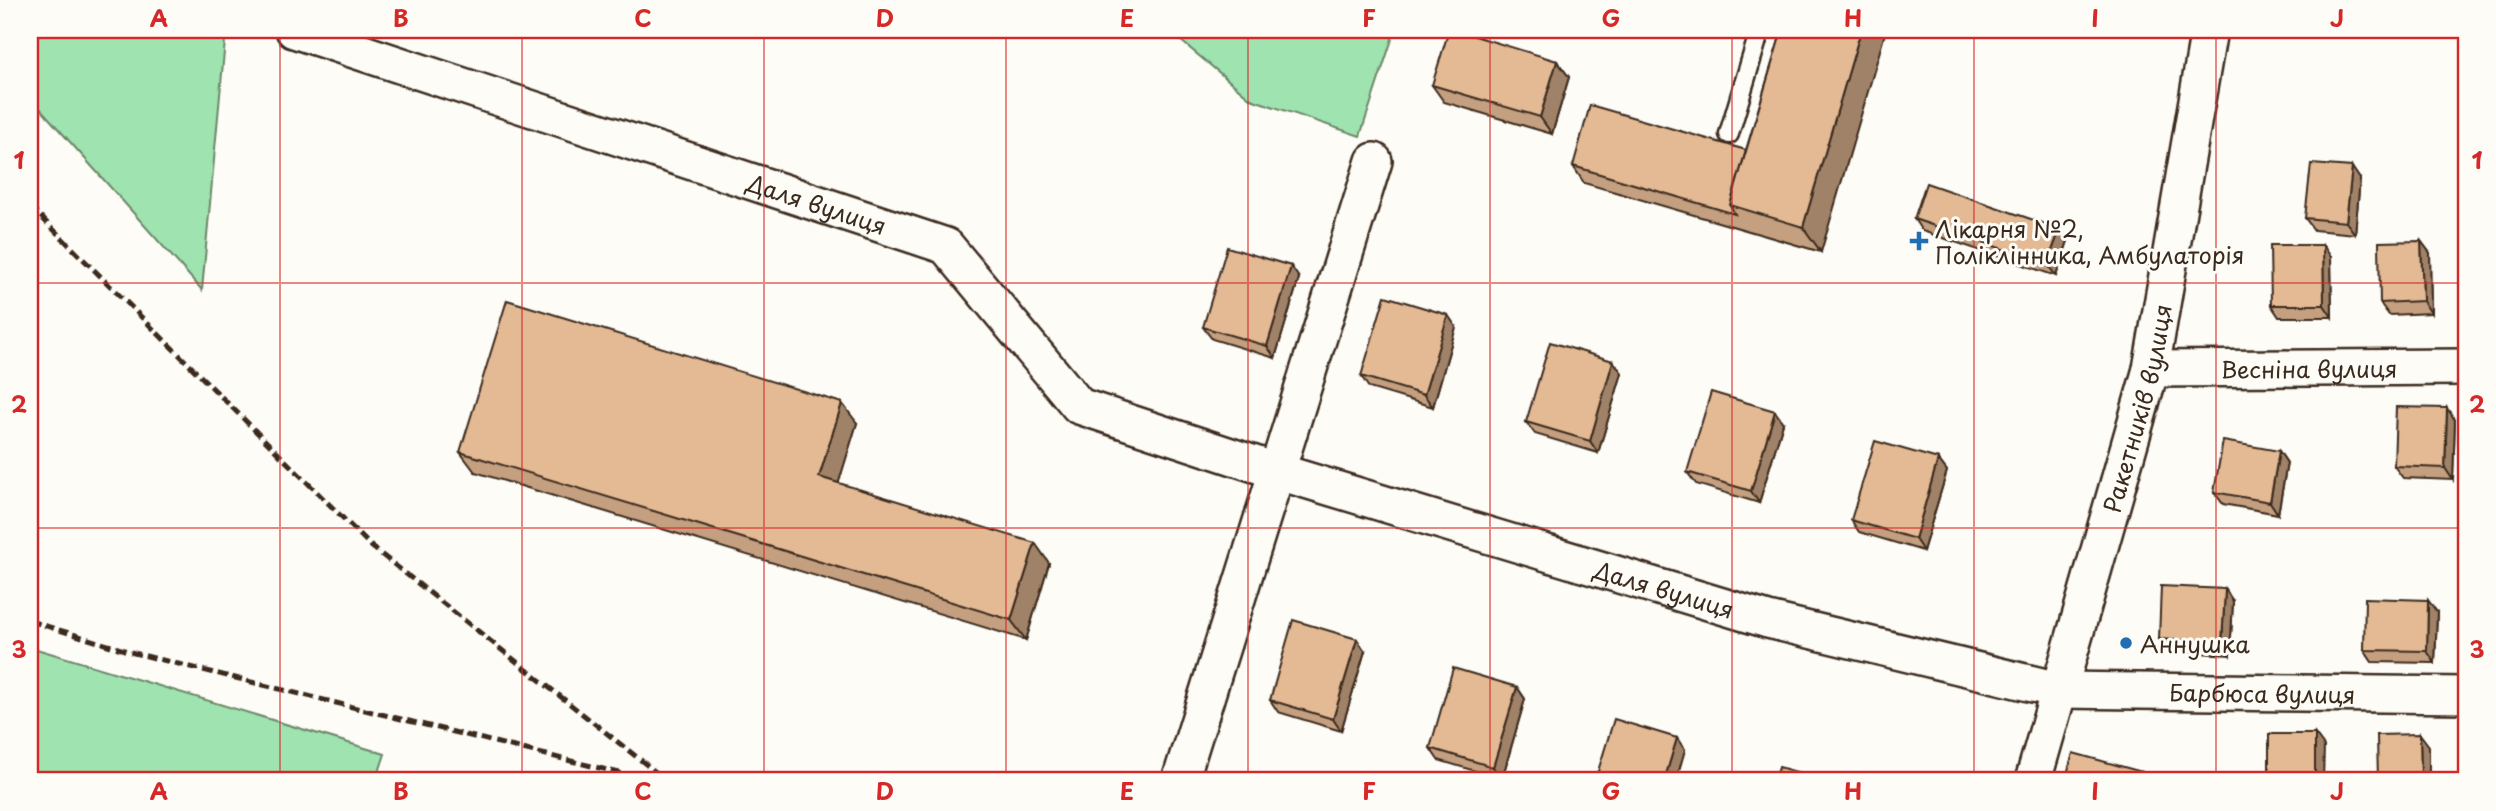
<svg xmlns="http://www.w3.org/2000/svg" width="2496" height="811" font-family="'Playpen Sans',sans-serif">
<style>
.green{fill:#9ee3b0;stroke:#6c8667;stroke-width:2}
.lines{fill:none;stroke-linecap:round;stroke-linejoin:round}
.lane-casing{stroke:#3b2a1e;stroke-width:23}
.street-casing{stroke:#3b2a1e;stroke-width:40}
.lane{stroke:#fdfcf7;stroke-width:18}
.street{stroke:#fdfcf7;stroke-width:35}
.rail{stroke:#3b2a1e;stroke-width:5;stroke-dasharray:10 5;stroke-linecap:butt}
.wall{fill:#c4a080;stroke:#3b2a1e;stroke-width:2}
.shaded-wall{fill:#a08268;stroke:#3b2a1e;stroke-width:2}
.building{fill:#e4ba95;stroke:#3b2a1e;stroke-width:2}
.grid{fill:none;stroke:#d62828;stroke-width:2;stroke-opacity:0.55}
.poi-dot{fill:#1f6fb2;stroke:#fdfcf7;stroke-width:2.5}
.labels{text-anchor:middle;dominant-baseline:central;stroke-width:6;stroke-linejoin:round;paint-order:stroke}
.street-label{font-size:23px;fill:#3b2a1e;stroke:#fdfcf7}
.poi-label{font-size:23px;fill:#3b2a1e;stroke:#fdfcf7;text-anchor:start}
.neatline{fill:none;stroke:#d62828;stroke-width:2.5}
.grid-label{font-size:23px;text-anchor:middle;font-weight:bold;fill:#d62828}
</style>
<rect width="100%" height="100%" fill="#fdfcf7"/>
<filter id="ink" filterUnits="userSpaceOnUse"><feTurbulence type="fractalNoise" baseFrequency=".0143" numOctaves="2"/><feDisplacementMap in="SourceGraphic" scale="14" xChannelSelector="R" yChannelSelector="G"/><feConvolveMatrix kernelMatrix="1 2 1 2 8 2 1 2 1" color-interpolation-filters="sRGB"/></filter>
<g filter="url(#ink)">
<g class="green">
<path d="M30 30H226L202 290 30 97Z"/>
<path d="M1168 30H1395L1360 136 1251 99Z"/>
<path d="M30 647 385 754 376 781H30Z"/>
</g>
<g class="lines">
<defs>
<path id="lane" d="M1729 134 1760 30"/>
<g id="street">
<path id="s1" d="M294 30 946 246 1079 406 1276 471 1768 620 2058 690 2466 695"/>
<path id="s2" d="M2151 369 2466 367"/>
<path d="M1180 781 1374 161"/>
<path id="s3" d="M2033 781 2151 369 2209 30"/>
</g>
</defs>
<use href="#lane" class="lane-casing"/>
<use href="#street" class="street-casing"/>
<use href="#lane" class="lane"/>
<use href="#street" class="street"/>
<g class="rail">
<path d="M30 206 372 547 667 781"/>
<path d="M30 621 134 653 652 781"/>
</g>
</g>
<g class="wall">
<path d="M1782 30 1821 252 1584 183 1573 166 1746 150Z"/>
<path d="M1557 61 1569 77 1552 134 1444 102 1432 85Z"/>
<path d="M2360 179 2355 234 2314 230 2305 218Z"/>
<path d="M1914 219 2060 229 2068 241 2056 276 1922 231Z"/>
<path d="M2421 241 2430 253 2431 313 2389 315 2380 303Z"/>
<path d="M2331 257 2332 317H2279L2271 305Z"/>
<path d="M1299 278 1275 358 1212 339 1203 327Z"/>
<path d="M1456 327 1433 407 1369 388 1361 376Z"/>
<path d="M1613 361 1622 373 1598 453 1535 434 1526 422Z"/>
<path d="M2455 420 2453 480 2403 478 2394 466Z"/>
<path d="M857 423 838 483 1049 563 1026 640 475 472 460 452Z"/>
<path d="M1783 423 1759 503 1696 484 1687 472Z"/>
<path d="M2279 451 2287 463 2278 514 2223 504 2214 492Z"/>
<path d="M1938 459 1947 471 1923 551 1859 532 1851 520Z"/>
<path d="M2233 601 2230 655 2167 651 2159 639Z"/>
<path d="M2437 612 2435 663 2372 662 2364 650Z"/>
<path d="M1365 651 1341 731 1278 712 1270 700Z"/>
<path d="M1517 687 1525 699 1502 779 1438 760 1430 748Z"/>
</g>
<g class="shaded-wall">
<path d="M1861 30H1886L1821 252 1803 227Z"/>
<path d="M1557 61 1569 77 1552 134 1540 117Z"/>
<path d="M2352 167 2360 179 2355 234 2346 222Z"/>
<path d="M2060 229 2068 241 2056 276 2047 264Z"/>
<path d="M2421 241 2430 253 2431 313 2423 301Z"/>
<path d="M2323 245 2331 257 2332 317 2324 305Z"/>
<path d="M1291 266 1299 278 1275 358 1267 346Z"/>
<path d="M1448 315 1456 327 1433 407 1424 395Z"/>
<path d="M1613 361 1622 373 1598 453 1590 441Z"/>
<path d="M842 403 857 423 834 498 819 477Z"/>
<path d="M2447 408 2455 420 2453 480 2445 468Z"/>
<path d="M1775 411 1783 423 1759 503 1751 491Z"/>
<path d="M2279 451 2287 463 2278 514 2270 502Z"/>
<path d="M1938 459 1947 471 1923 551 1915 539Z"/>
<path d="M1035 543 1049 563 1026 640 1011 620Z"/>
<path d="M2225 589 2233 601 2230 655 2222 643Z"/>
<path d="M2428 600 2437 612 2435 663 2427 651Z"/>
<path d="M1357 639 1365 651 1341 731 1333 719Z"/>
<path d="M1517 687 1525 699 1502 779 1493 767Z"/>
<path d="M2315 734 2324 746 2323 781H2315Z"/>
<path d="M2420 734 2429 746V781H2421Z"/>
<path d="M1677 738 1685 750 1676 781H1664Z"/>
<path d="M2142 772 2149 781H2140Z"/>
</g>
<g class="building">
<path d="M1449 30H1455L1557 61 1540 117 1432 85Z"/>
<path d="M1782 30H1861L1803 227 1730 205Z"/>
<path d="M1590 105 1746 150 1730 205 1735 214 1573 166Z"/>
<path d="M2311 164 2352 167 2346 222 2305 218Z"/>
<path d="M1926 183 2060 229 2047 264 1914 219Z"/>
<path d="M2421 241 2423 301 2380 303 2379 242Z"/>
<path d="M2270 245H2323L2324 305H2271Z"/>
<path d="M1227 247 1291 266 1267 346 1203 327Z"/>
<path d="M1385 296 1448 315 1424 395 1361 376Z"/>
<path d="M507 300 842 403 819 477 1035 543 1011 620 460 452Z"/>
<path d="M1550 342 1613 361 1590 441 1526 422Z"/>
<path d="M1711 392 1775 411 1751 491 1687 472Z"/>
<path d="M2396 407 2447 408 2445 468 2394 466Z"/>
<path d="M1875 441 1938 459 1915 539 1851 520Z"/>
<path d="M2223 441 2279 451 2270 502 2214 492Z"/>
<path d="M2161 586 2225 589 2222 643 2159 639Z"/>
<path d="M2365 598 2428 600 2427 651 2364 650Z"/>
<path d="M1293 620 1357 639 1333 719 1270 700Z"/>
<path d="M1453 668 1517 687 1493 767 1430 748Z"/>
<path d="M1614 719 1677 738 1664 781H1595Z"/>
<rect x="2269" y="734" width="46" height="47"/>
<path d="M2420 734 2421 781H2378L2377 735Z"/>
<path d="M2073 753 2142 772 2140 781H2065Z"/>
<path d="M1779 767 1829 781H1775Z"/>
</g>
</g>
<path class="grid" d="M280 30V781M522 30V781M764 30V781M1006 30V781M1248 30V781M1490 30V781M1732 30V781M1974 30V781M2216 30V781M30 283H2466M30 528H2466"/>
<g class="poi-dot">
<path d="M1915.5 230.5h7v7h7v7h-7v7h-7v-7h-7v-7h7z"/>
<circle cx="2126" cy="643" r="7"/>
</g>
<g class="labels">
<g class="street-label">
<text stroke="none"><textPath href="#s1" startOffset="551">Даля вулиця</textPath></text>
<text stroke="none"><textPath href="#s2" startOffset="158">Весніна вулиця</textPath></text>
<text stroke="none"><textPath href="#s3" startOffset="387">Ракетників вулиця</textPath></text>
<text stroke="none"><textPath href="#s1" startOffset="1508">Даля вулиця</textPath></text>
<text stroke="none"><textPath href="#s1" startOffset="2119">Барбюса вулиця</textPath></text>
</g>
<g class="poi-label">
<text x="1935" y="228">Лікарня №2,<tspan x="1935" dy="26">Поліклінника, Амбулаторія</tspan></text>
<text x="2140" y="643">Аннушка</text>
</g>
</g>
<rect width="2496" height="811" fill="none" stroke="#fdfcf7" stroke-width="77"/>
<rect x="38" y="38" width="2420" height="734" class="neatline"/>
<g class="grid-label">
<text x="159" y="27">A</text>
<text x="401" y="27">B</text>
<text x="643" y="27">C</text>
<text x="885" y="27">D</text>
<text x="1127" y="27">E</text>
<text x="1369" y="27">F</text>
<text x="1611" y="27">G</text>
<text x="1853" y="27">H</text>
<text x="2095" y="27">I</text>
<text x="2337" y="27">J</text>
<text x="19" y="169">1</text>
<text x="2477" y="169">1</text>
<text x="19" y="413">2</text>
<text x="2477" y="413">2</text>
<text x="19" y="658">3</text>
<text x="2477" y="658">3</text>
<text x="159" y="800">A</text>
<text x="401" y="800">B</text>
<text x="643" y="800">C</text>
<text x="885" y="800">D</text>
<text x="1127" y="800">E</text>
<text x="1369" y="800">F</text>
<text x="1611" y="800">G</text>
<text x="1853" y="800">H</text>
<text x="2095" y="800">I</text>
<text x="2337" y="800">J</text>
</g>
</svg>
